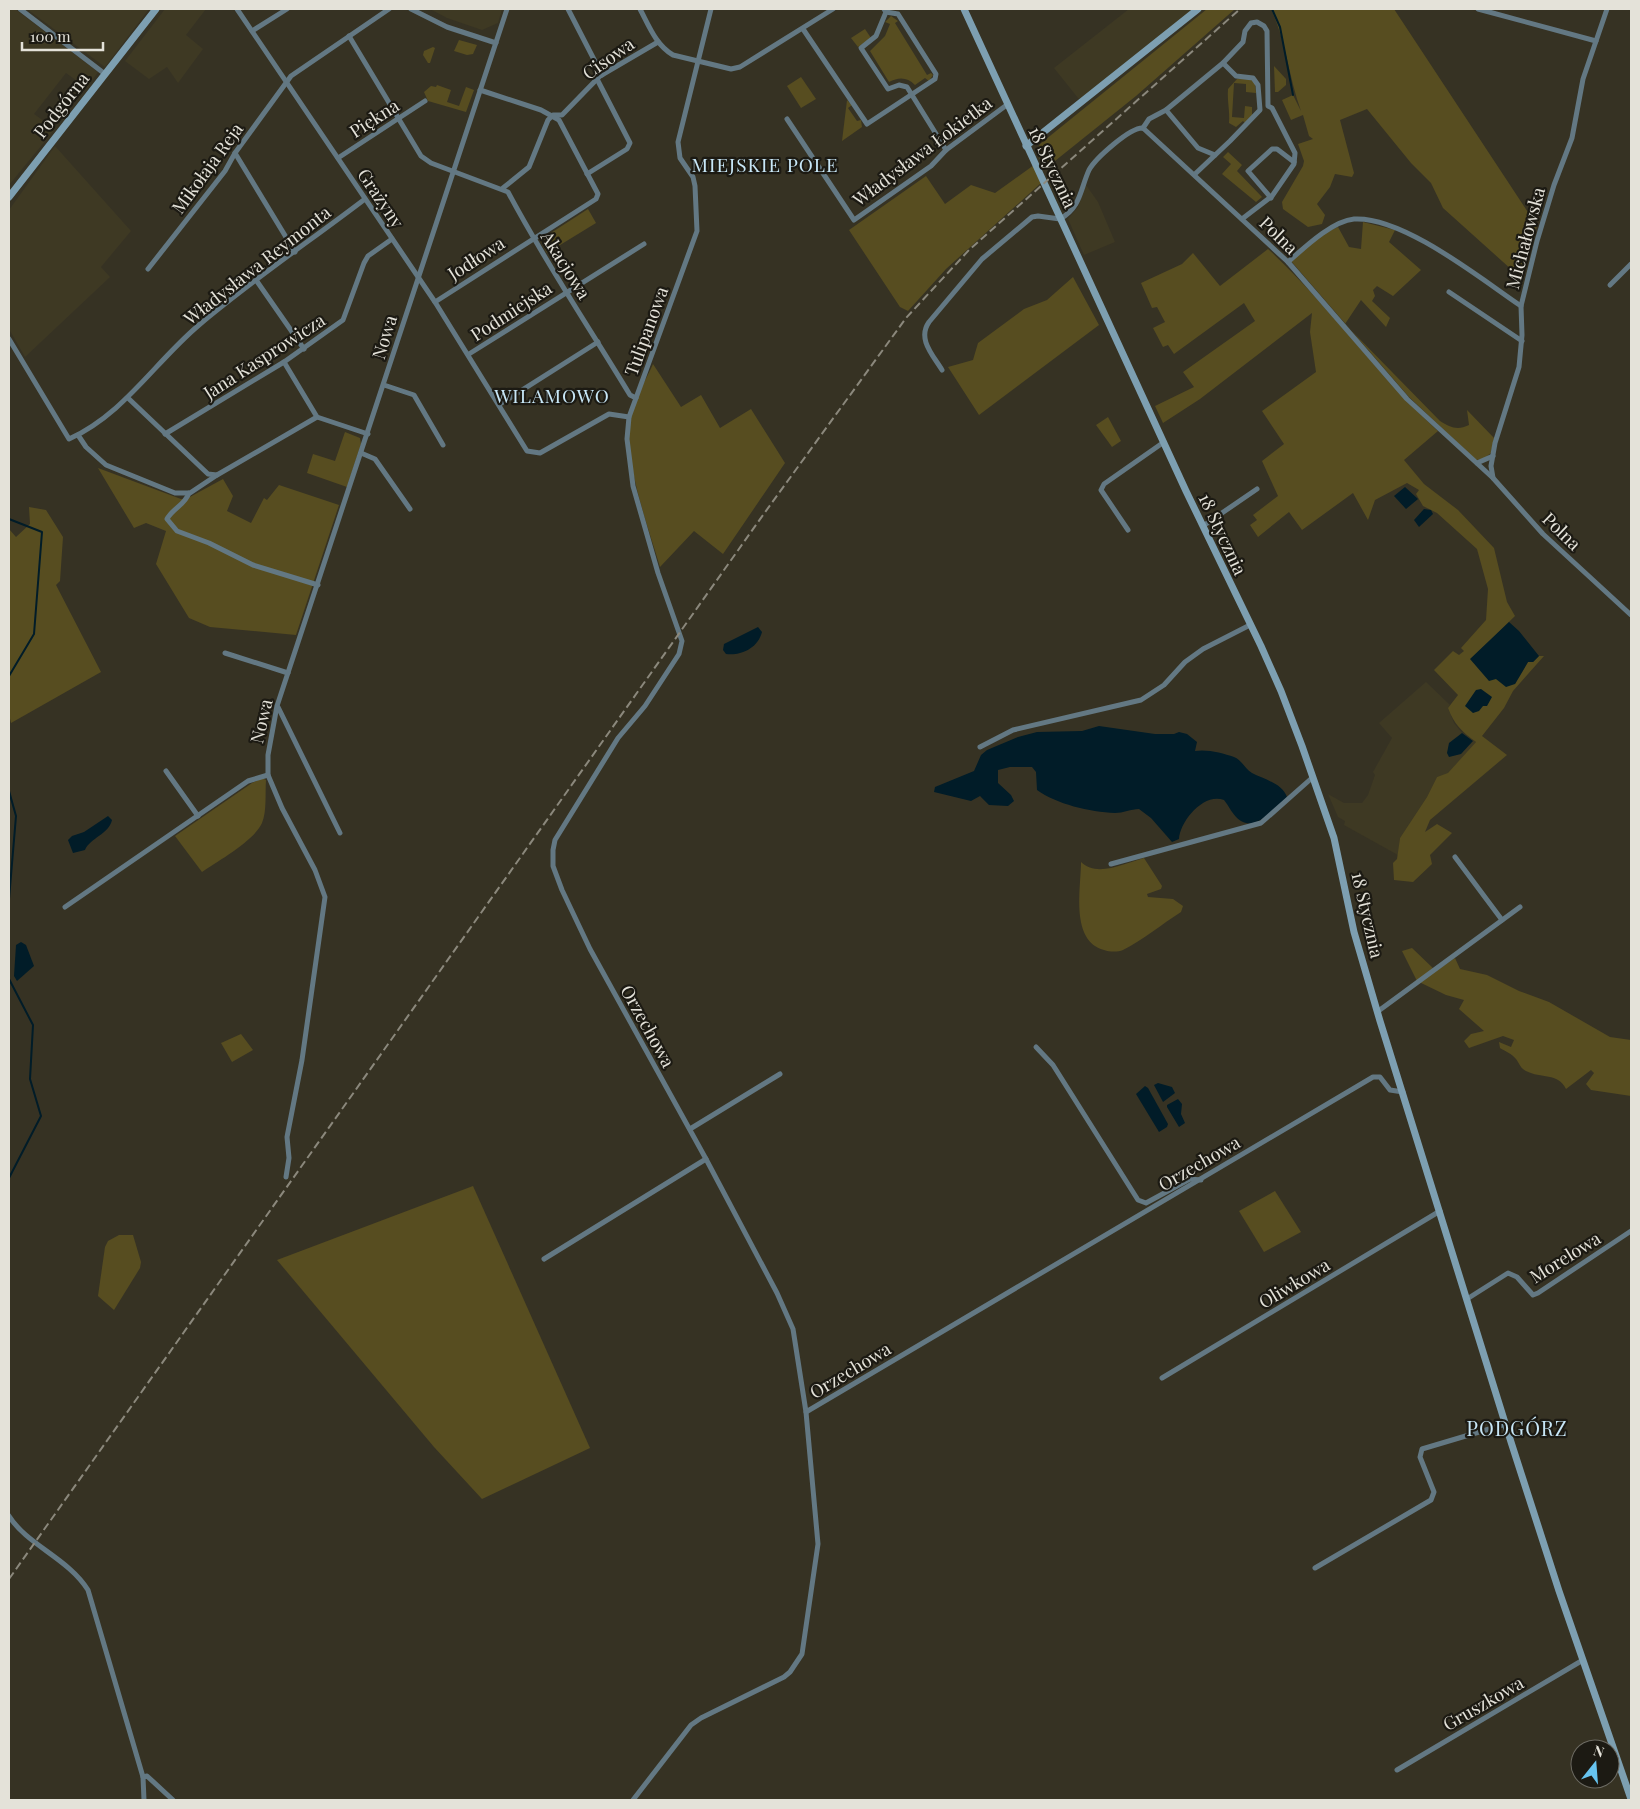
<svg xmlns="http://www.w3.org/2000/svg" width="1640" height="1809" font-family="'Playfair Display',serif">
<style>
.built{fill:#3e3923}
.green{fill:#574d20;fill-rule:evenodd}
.water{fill:#011c28}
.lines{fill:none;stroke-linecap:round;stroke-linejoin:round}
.stream{stroke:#011c28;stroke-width:2}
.street{stroke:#637883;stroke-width:5}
.secondary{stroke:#7d9fb1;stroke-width:7}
.rail{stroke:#8b887c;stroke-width:2;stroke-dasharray:8 4;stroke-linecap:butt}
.labels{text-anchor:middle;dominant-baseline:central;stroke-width:4.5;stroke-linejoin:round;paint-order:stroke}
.street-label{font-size:18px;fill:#e4e2d9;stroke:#1c1a13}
.neighbourhood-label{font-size:19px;letter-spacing:1px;fill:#c8e7f7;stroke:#1c1a13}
.quarter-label{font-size:20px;letter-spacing:1px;fill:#c8e7f7;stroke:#1c1a13}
</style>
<rect width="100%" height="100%" fill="#363223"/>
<g class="built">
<path d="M9 9H15L98 72 87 88 66 73 34 114 55 129 9 185Z"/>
<path d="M27 9H149L105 67Z"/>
<path d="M165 9H206L186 35 203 49 178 83 167 67 149 79 125 61Z"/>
<path d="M430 9H502L498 23 482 30 447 18Z"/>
<path d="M1129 9H1193L1082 98H1078L1054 68Z"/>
<path d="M55 146 131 231 101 267 110 277 25 357 9 329V210Z"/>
<path d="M1086 185 1098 202 1115 242 1084 255 1068 219 1078 207Z"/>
<path d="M1426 682 1450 705 1448 708 1454 723 1462 733 1476 742 1448 774 1437 777 1427 797 1400 838 1398 855 1344 825 1345 821 1338 817 1328 794 1344 803H1362L1368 795 1375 775 1373 772 1392 738 1379 723Z"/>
</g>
<g class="green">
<path d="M1207 9H1235L1136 96 1045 169 1036 152 1040 144Z"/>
<path d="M1271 9H1394L1537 226 1522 279 1443 208 1431 183 1411 163 1367 109 1340 120 1354 173 1352 177 1335 174 1330 187 1317 204 1325 215 1322 224 1308 227 1283 209 1282 202 1303 166 1304 161 1298 144 1313 139 1309 136 1303 115 1291 120 1282 100 1293 95 1301 111C1289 78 1286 41 1271 9Z"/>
<path d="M891 16 898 21 895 23 927 75 931 73 933 75 929 81 925 78 915 85C907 77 899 77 889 82L870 51 885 36 890 24 885 22Z"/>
<path d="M865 29 871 38 858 47 851 38Z"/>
<path d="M459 40 477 45 473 54 467 55 454 51Z"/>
<path d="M433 47 435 48 430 63H428L423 55 424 51Z"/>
<path d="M1274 66 1286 79V85L1278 92H1275Z"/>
<path d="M801 77 816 99 801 108 787 86Z"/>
<path d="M1237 79H1251L1255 83 1256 93 1246 92V84L1234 83 1232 117 1244 118 1245 106 1252 107V115L1246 124 1243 121 1236 127 1229 123C1230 111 1227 101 1228 89Z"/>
<path d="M437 85 451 90 447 102 459 106 466 87 474 90 466 112 428 101 424 92 431 86 436 87Z"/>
<path d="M847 100 852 105 848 108 857 121 861 120 862 127 842 141Z"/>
<path d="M1228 152 1242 165 1237 171 1262 197 1256 202 1222 174 1231 164 1223 157Z"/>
<path d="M1034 165 1041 183 946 269 908 311 900 307 849 230 926 176 945 204 971 185 995 193Z"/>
<path d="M588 209 596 223 547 253 540 240Z"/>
<path d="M1363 222 1395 230 1389 242 1421 270 1393 296 1377 286 1373 290 1375 296 1372 301 1390 318 1386 327 1361 300 1345 324 1440 421C1450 427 1457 431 1469 425L1467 410 1494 438 1491 453 1483 459 1476 460 1409 397 1291 261 1320 235 1338 227 1349 247 1361 249Z"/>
<path d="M1268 249C1329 305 1376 374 1438 431L1404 460 1424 484 1458 510 1494 548 1507 602 1515 616 1471 659 1496 679 1515 684 1528 662H1533L1539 656H1544L1513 691 1504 708 1482 736 1507 755 1430 820 1425 832 1437 824 1452 833 1430 855 1432 864 1413 882 1394 880 1393 863 1397 859 1400 838 1427 797 1437 777 1448 773 1476 742C1462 732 1454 724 1448 708L1458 695 1434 670 1453 651 1459 655 1464 651 1461 648 1486 620 1488 589 1477 549 1437 513 1423 506 1416 494 1419 490 1407 483 1375 500 1368 520 1353 493 1302 530 1289 512 1258 537 1250 525 1257 520 1253 515 1278 496 1262 461 1284 444 1262 411 1316 372 1310 332 1312 313 1200 399 1163 423 1155 406 1194 387 1183 372 1255 321 1244 303 1174 354 1168 345 1163 347 1153 328 1165 322 1157 307 1152 308 1141 283 1182 264 1193 253 1220 286ZM1476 691 1483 706H1466Z"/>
<path d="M1073 277 1099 325 979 415 948 367 973 360 978 343 1024 309 1047 300Z"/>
<path d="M653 364 681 407 701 395 720 428 751 409 785 463 723 554 694 531 660 567C648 526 621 455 631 413 635 397 646 380 653 364Z"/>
<path d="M1108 417 1121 441 1112 447 1096 425Z"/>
<path d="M345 432 360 438 361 444 347 487 307 473 313 454 335 461Z"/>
<path d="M98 468 181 499 188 498 223 479 233 496 227 511 251 523 264 498 267 500 279 485 339 505 296 635 210 627 189 618 156 564 166 531 146 523 134 528Z"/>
<path d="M29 507 46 510 63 537 60 581 56 585 101 672 11 723 9 714V529L16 537 30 524Z"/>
<path d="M262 778 266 780C265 794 267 811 262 823 254 841 218 861 202 872L175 836 252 783Z"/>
<path d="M1144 858 1162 886 1161 889 1147 894 1148 897 1173 899 1183 906 1181 912C1162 924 1143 940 1123 950 1118 952 1110 952 1104 950 1070 941 1081 888 1081 862 1097 878 1125 863 1144 858Z"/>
<path d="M1412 948 1436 971 1455 958 1460 969 1487 975 1519 991 1549 1002 1610 1037 1631 1040V1096L1591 1090 1586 1084 1594 1073 1591 1070 1566 1089C1558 1072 1541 1079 1526 1071 1521 1069 1519 1063 1516 1059 1512 1054 1505 1051 1500 1048L1499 1042 1511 1047 1514 1040 1503 1036 1469 1048 1464 1041 1471 1034 1484 1031 1459 1009 1464 1000 1446 995 1417 981 1402 951Z"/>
<path d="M241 1034 253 1050 232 1062 221 1043Z"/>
<path d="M473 1186 590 1448 482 1499 434 1447 277 1260Z"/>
<path d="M1275 1191 1301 1232 1264 1252 1239 1211Z"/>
<path d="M119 1235H133L141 1262 140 1268 114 1310 98 1296 105 1247 108 1241Z"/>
</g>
<g class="water">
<path d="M1405 487 1418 499 1406 509 1394 496Z"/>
<path d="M1424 509 1431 510 1433 514 1419 527 1414 520Z"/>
<path d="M1509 622 1519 631 1539 656 1533 662H1528L1515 684 1506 687 1496 679 1489 681 1470 659Z"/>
<path d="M758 627 762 632C758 648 741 656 726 654L723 650 724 644Z"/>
<path d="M1481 689 1492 697 1487 706H1483L1479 711 1473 713 1465 706 1476 690Z"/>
<path d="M1099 726 1155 734H1174L1179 732 1187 734 1197 742 1195 751C1207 749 1223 753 1234 757 1242 760 1245 769 1252 773 1263 779 1282 783 1287 797 1276 807 1257 831 1241 821 1233 816 1229 806 1224 800 1204 792 1180 821 1179 839L1172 842 1151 818 1139 809C1131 809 1123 813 1115 813 1090 812 1056 804 1037 790L1036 772 1032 767H1010L998 770V783L1011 795 1014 801 1008 806 989 805 980 796 971 801 934 792 935 787 974 771 981 755 987 750 1018 737 1037 732 1082 731Z"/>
<path d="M1462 733 1473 741 1461 754 1449 757 1447 753 1449 743Z"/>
<path d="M108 816 112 820C109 834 90 838 85 850L73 853 68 840 72 836 84 832Z"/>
<path d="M21 942 26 945 34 966 17 981 14 976 16 945Z"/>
<path d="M1158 1083 1172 1087 1175 1093 1163 1102 1154 1085Z"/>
<path d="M1145 1086 1148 1088 1168 1124 1167 1127 1159 1132 1136 1094Z"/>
<path d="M1178 1099 1182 1104 1181 1114 1185 1123 1179 1127 1167 1107V1105Z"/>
</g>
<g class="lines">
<g class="stream">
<path d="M1272 9 1280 27 1293 95"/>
<path d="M9 386V390"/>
<path d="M9 519 42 532 34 634 9 676"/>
<path d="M9 791 16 816 9 899"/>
<path d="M9 979 33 1025 30 1079 41 1116 9 1178"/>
</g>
<g class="street">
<path d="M20 9 105 74"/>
<path d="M237 9 435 302 527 451 540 453 609 414 629 417"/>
<path d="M411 9 447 27 496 43"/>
<path d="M568 9 602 75"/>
<path d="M640 9C649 26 656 45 673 55L731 69 740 67 833 9"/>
<path d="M711 9 678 142 680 158 693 177 695 186 697 231 636 398 629 417 627 439 633 486 658 573 682 641 679 654 645 706 618 738 555 840 553 850V866L562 890 590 949 706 1159 777 1293 793 1329 806 1412 1373 1077H1380L1390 1090 1403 1092"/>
<path d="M1478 9 1596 41"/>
<path d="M886 12 876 36 861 48 888 89 899 85 907 87 946 150"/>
<path d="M803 29 867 124 935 79 936 74 898 14 886 12 884 9"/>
<path d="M252 31 287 9"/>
<path d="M349 36 421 156 431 163 508 192C545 262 589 327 630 395L636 398"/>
<path d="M1166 110 1198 148 1215 155"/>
<path d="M787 119 854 220 931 166 946 150 1008 104"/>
<path d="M1143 128 1149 119 1166 110 1223 63 1243 42 1245 31 1251 23 1257 22 1264 26 1267 31 1268 106 1272 108 1295 153 1294 164 1272 196 1242 219"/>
<path d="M235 153 295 252"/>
<path d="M338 158 425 101"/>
<path d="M587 174 627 149 630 143 597 79"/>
<path d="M1195 174 1230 141 1260 110 1258 85 1253 78 1236 76 1223 63"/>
<path d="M503 188 529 167 548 120 553 115H562L600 76 658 42"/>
<path d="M1271 198 1248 171 1272 149H1277L1294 162"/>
<path d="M1288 262C1304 248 1332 221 1354 219 1403 216 1481 279 1521 306"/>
<path d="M148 269 225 171 235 153 291 76 389 9"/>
<path d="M256 280 304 349"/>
<path d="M1610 285 1631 264"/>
<path d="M1449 292 1522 341"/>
<path d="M435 302 596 199 598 194 559 120 541 110 480 90"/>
<path d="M9 339 69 439C124 414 154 363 199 325 252 280 310 241 365 199"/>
<path d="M469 354 644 244"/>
<path d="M284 362 317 417"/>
<path d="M942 370C933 355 917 339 929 322L982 259 1032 217 1038 216 1060 219C1081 207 1080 190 1089 170 1095 159 1130 127 1143 128L1288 262 1407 399 1493 478 1543 534 1631 615"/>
<path d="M384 385 414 395 443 445"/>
<path d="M128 398 208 474 217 475 317 417 368 434"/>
<path d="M500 404 598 342"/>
<path d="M165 434 284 362 343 320 364 263 368 256 392 239"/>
<path d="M78 435 86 447 106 465 175 493H190L217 475"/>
<path d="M361 453 375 459 410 509"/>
<path d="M1477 463 1493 456"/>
<path d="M1493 478 1491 466 1495 443 1519 367 1522 335 1521 306 1537 241 1554 185 1572 138 1583 79 1607 9"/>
<path d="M189 493C185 505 173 508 167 519L177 531 209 543 253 565 318 585"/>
<path d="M1203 526 1257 489"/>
<path d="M1128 530 1101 490 1104 484 1164 442"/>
<path d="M225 653 288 673"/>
<path d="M278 707 340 833"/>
<path d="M980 747 1013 730 1141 700 1164 685 1185 662 1203 649 1250 625"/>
<path d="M166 771 198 816"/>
<path d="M1455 857 1502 920"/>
<path d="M1111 864 1261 823 1313 777"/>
<path d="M65 907 248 781 268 775"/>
<path d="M1377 1012 1520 907"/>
<path d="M1036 1047 1053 1065 1138 1200 1146 1203 1190 1179 1201 1180"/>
<path d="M690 1129 780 1074"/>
<path d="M286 1177 289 1158 287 1137 302 1060 325 897 315 870 282 808 268 775V755L277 706 507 9"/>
<path d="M544 1259 706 1159"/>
<path d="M1467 1299 1508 1273 1517 1277 1533 1295 1538 1293 1631 1231"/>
<path d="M1162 1378 1440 1211"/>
<path d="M9 1516C27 1545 68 1558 88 1590L143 1777 144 1800"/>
<path d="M1315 1568 1431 1500 1434 1492 1420 1457 1422 1449 1506 1424"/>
<path d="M1397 1770 1583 1660"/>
<path d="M143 1777 147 1776 173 1800"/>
<path d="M633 1800 691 1725 701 1718 784 1677 790 1672 802 1654 818 1544 806 1412"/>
</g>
<g class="secondary">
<path d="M964 9 1186 491 1261 646 1281 691 1302 746 1334 838 1354 932 1380 1021 1511 1442 1559 1591 1631 1799"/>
<path d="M1026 146 1198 9"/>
<path d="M9 197 156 9"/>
</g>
<path class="rail" d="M9 1579 763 515 906 318 969 250 1240 9"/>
</g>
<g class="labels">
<g class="street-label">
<text transform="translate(608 58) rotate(-35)">Cisowa</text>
<text transform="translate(61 105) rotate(-52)">Podgórna</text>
<text transform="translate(374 118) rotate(-33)">Piękna</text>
<text transform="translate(922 151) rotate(-37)">Władysława Łokietka</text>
<text transform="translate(1053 167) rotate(65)">18 Stycznia</text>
<text transform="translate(207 168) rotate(-54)">Mikołaja Reja</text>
<text transform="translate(381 198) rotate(56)">Grażyny</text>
<text transform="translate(1279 235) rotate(44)">Polna</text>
<text transform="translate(1525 238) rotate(-75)">Michałowska</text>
<text transform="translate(476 258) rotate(-33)">Jodłowa</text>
<text transform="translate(257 265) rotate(-38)">Władysława Reymonta</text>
<text transform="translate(566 265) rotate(58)">Akacjowa</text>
<text transform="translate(511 311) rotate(-33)">Podmiejska</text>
<text transform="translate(646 331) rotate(-70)">Tulipanowa</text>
<text transform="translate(384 337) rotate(-73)">Nowa</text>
<text transform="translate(264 356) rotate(-33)">Jana Kasprowicza</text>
<text transform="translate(1562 531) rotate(44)">Polna</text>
<text transform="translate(1223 534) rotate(65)">18 Stycznia</text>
<text transform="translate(261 721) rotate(-77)">Nowa</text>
<text transform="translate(1368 915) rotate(77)">18 Stycznia</text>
<text transform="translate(648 1026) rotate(61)">Orzechowa</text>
<text transform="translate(1199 1163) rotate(-30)">Orzechowa</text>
<text transform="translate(1565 1257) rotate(-32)">Morelowa</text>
<text transform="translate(1294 1283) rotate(-31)">Oliwkowa</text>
<text transform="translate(850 1370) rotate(-31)">Orzechowa</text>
<text transform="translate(1483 1703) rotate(-30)">Gruszkowa</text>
</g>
<g class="neighbourhood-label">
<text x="765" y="164">MIEJSKIE POLE</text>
<text x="552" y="395">WILAMOWO</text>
</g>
<g class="quarter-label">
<text x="1517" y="1427">PODGÓRZ</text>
</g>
</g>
<rect width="1640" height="1809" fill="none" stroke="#e4e2d9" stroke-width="20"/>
<g transform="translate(1595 1764) rotate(17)"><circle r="24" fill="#1c1a13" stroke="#6c6a62"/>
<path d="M0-4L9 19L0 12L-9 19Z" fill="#67c4f0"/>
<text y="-8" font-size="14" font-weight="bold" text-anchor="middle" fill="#e4e2d9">N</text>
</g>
<path d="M22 42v8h81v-8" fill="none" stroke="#e4e2d9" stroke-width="2.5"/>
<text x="30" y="42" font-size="15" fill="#e4e2d9" stroke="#1c1a13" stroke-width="4" paint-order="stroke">100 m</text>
</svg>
